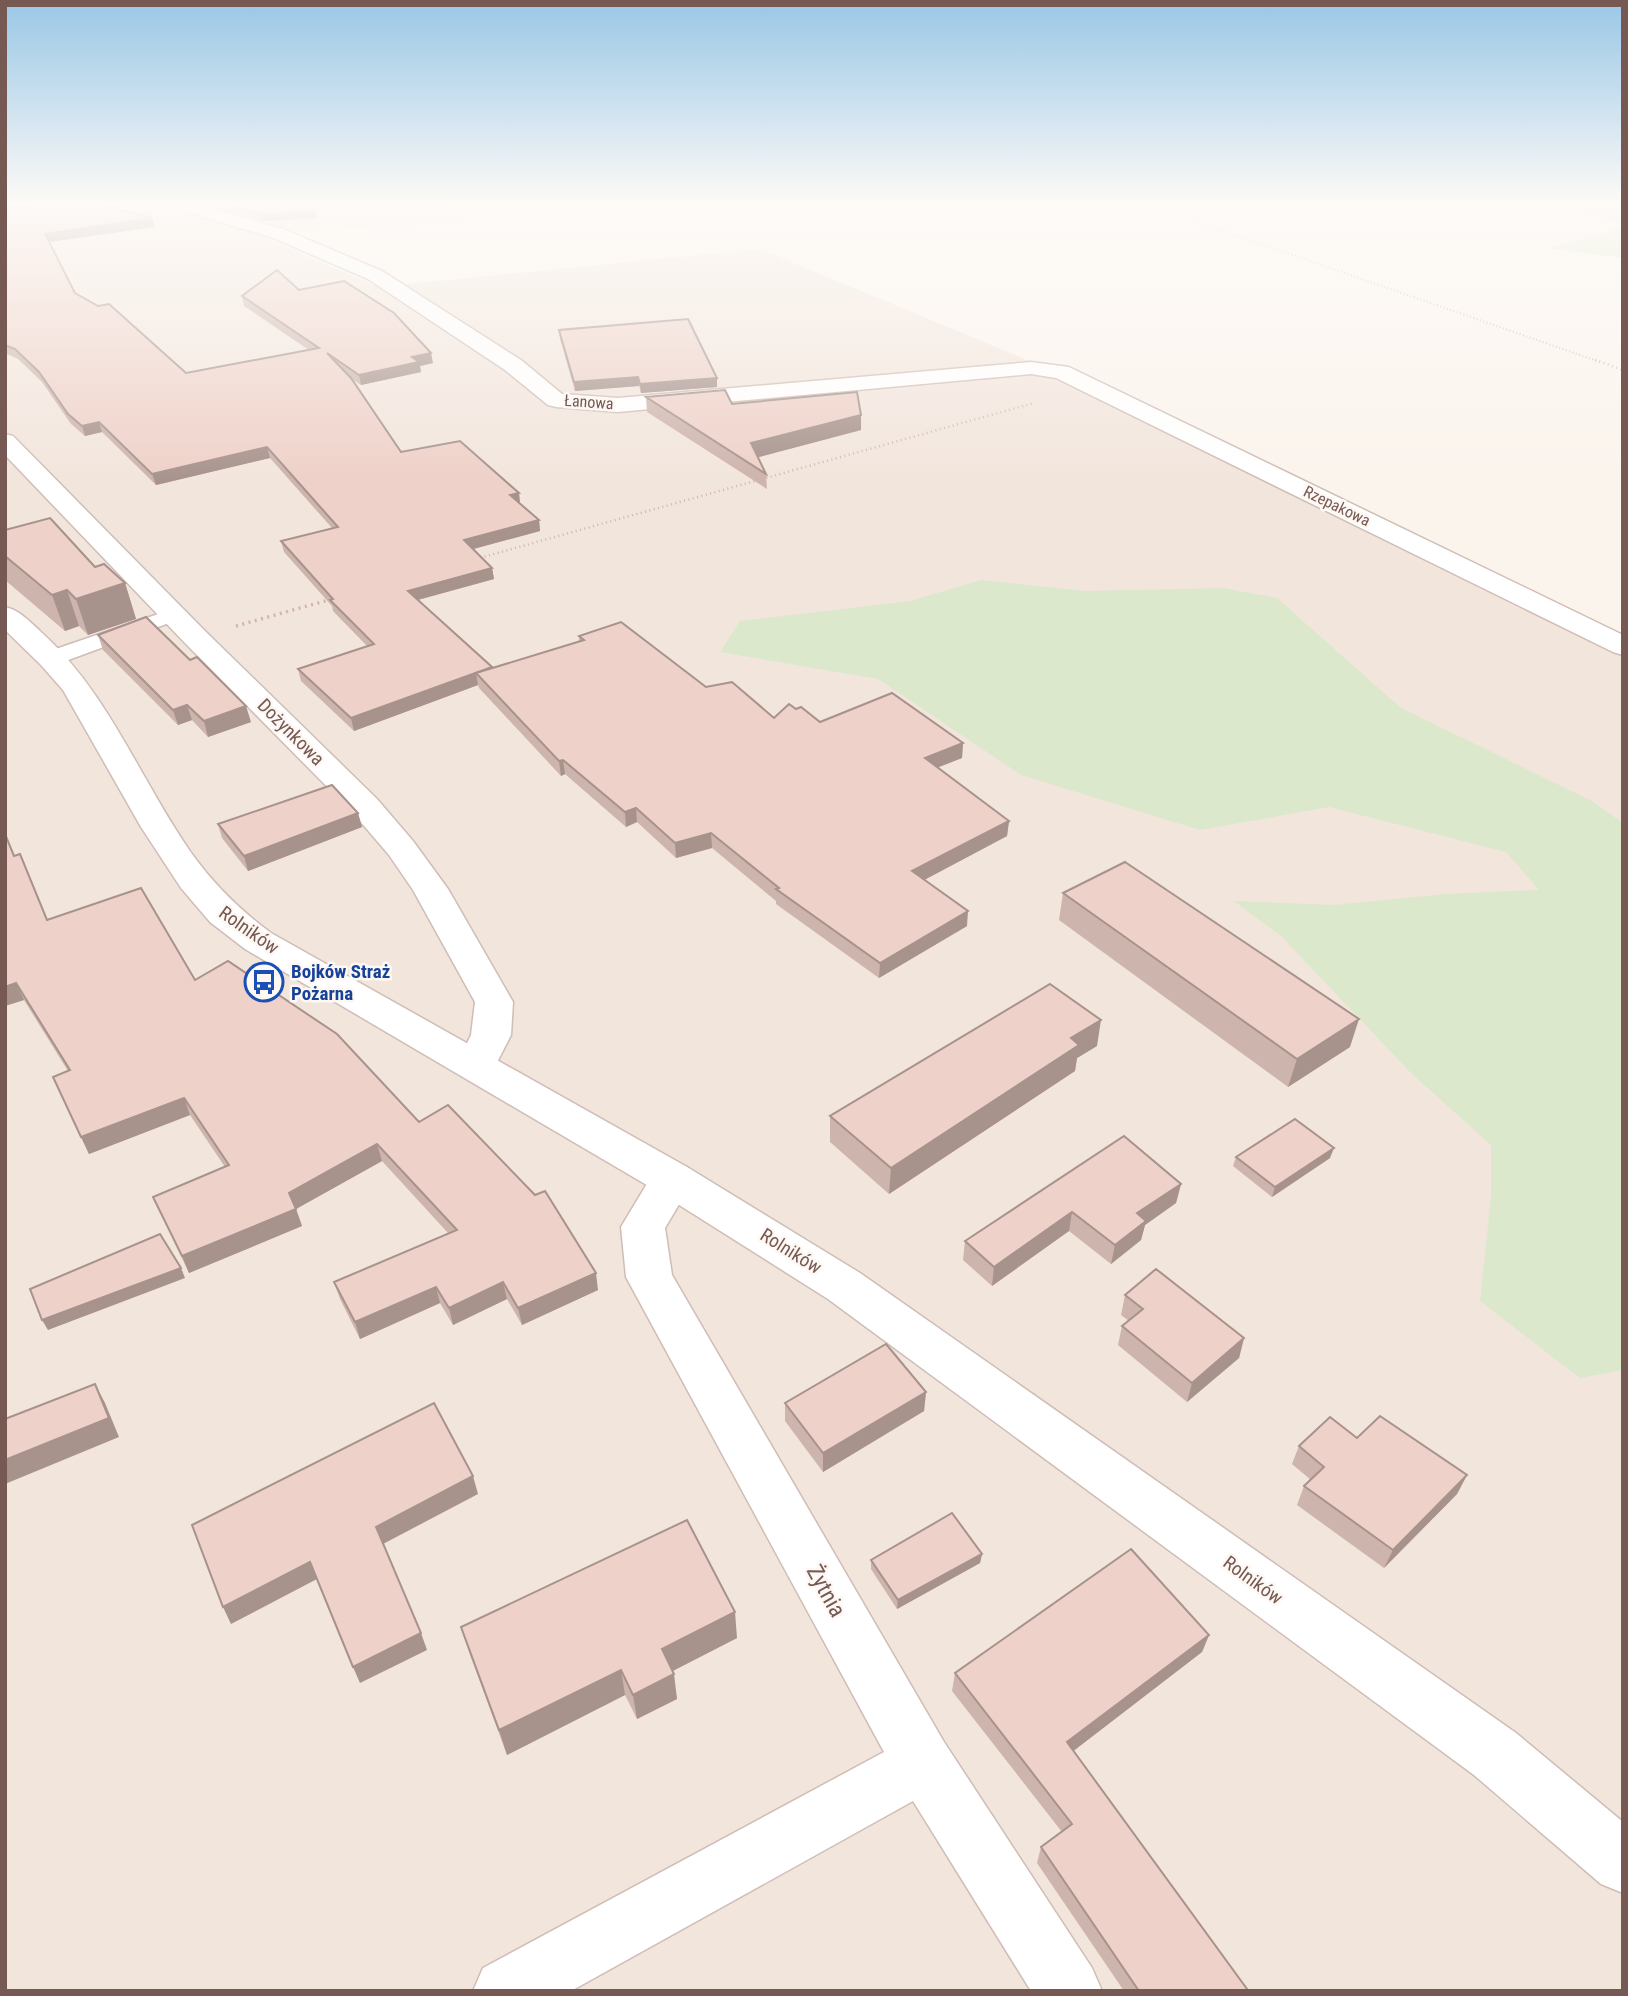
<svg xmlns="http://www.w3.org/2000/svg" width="1628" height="1996" font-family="'Roboto Condensed',sans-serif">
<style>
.residential{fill:#f2e5dc}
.green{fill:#dce8cc}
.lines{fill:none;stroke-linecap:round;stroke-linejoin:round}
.service-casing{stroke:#cfbdb6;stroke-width:3}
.minor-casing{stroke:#cfbdb6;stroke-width:3}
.tertiary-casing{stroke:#cfbdb6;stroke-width:3}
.path-far2{stroke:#d3b4aa;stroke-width:2;stroke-dasharray:1 2.5;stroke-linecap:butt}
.path-far1{stroke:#d3b4aa;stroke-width:2.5;stroke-dasharray:1 3.5;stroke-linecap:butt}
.path{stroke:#d3b4aa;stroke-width:3.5;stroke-dasharray:2 4.5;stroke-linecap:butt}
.service{fill:#fff;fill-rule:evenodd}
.minor{fill:#fff;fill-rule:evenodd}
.tertiary{fill:#fff;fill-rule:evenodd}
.wall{fill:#cdb4ac}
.shaded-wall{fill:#a7928c}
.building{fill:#eed1c8;stroke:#a7928c;stroke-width:2}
.labels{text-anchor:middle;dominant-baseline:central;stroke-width:5;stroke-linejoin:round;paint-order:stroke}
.far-street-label{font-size:16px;fill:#755952;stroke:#fef8f4}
.street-label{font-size:19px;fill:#755952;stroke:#fef8f4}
.transit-label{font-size:19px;font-weight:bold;fill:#164399;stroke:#fef8f4;text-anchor:start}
.near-street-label{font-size:23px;fill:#755952;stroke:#fef8f4}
</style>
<rect width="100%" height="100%" fill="#fbf4ed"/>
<path class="residential" d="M5 204H447L471 220 259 235 378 287 760 249 1092 387 1623 646V1991H5Z"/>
<g class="green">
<path d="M1554 204H1623V223Z"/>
<path d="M1623 228V258L1547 248Z"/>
<path d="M981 580 1085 591 1223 588 1277 598 1401 708 1592 801 1623 823V1370L1580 1378 1480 1301 1491 1196V1145L1411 1073 1282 937 1234 901 1334 905 1446 894 1539 890 1506 852 1329 807 1200 830 1021 775 878 679 720 652 740 621 910 601Z"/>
</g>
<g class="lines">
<defs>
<path id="service" d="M173 609 180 611 183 615 180 619 60 663H44L41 658 44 653Z"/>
<g id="minor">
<path d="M170 204H195L283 229 382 271 521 360 562 394 618 398 1031 362 1069 367 1623 635V655L1613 652 1056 378 1031 374 618 412 556 407 548 405 505 370 368 279 271 237 172 208Z"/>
<path d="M5 434 13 436 205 631 377 799 413 841 448 889 513 1002 511 1035 490 1076 476 1080 462 1076 456 1066 471 1035 475 1002 413 890 389 855 353 813 185 643 5 455Z"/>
<path d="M672 1163 687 1167 694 1179 665 1228 672 1275 944 1742 1092 1968 1102 1991H1031L913 1801 571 1991H473L483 1968 884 1752 626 1277 621 1227 657 1167Z"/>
</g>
<path id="tertiary" d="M5 607C19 610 29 621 40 631 109 693 140 780 192 854 215 886 240 910 271 933L687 1167 860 1273 1516 1733 1623 1822V1893L1601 1884 1474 1775 828 1299 657 1191 245 949 210 922 181 888 141 827 63 690 41 665 5 630Z"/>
</defs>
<use href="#service" class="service-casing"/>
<use href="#minor" class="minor-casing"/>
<use href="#tertiary" class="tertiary-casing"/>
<path class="path-far2" d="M1146 204 1600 362"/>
<g class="path-far1">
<path d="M1595 360 1623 370"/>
<path d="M476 559 1034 403"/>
</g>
<g class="path">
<path d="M476 559 481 558"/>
<path d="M236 626 332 599"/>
</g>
<use href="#service" class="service"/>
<use href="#minor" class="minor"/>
<use href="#tertiary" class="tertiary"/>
</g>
<g class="wall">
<path d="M199 204H313L316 218 265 221Z"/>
<path d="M5 209 152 218 155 227 49 242 75 293 186 373 309 350 244 306 242 296 299 290 433 363 420 366 421 372 361 385 352 379 401 452 519 493 520 503 539 520 540 531 473 549 492 568 494 579 418 600 492 667 493 668 579 642V636L706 687 774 718 796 709 820 722 963 743 962 758 937 767 1009 821 1007 836 924 880 967 926 879 978 776 904V901L712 848 676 858 637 822 626 827 565 774 561 776 479 688 478 685 354 731 301 681 298 669 367 646 333 611 332 606 284 552 281 541 332 528 270 458 156 485 102 432 85 436 71 424 42 382 18 359 5 353Z"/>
<path d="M559 330 717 387 641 393 639 386 575 391 560 339Z"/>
<path d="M646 397 732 404 861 430 758 457 766 474 767 489 647 412Z"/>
<path d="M5 530 95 567 125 583 136 619 88 635 79 626 65 631 5 580Z"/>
<path d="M98 635 251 722 208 737 192 720 178 725 103 650Z"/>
<path d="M358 813 362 827 248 871 222 838 218 824Z"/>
<path d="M5 834 14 856 47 920 195 980 419 1122 598 1290 522 1325 507 1299 453 1325 440 1303 360 1339 340 1299 334 1282 448 1233 382 1161 296 1209 302 1226 189 1273 153 1197 225 1167 190 1115 89 1154 53 1077 68 1071 24 1000 5 1006Z"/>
<path d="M1063 893 1350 1047 1288 1087 1059 920Z"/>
<path d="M1097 1046 1077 1058 1075 1071 889 1194 830 1142V1116Z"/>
<path d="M1236 1157 1330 1158 1272 1197 1233 1166Z"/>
<path d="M1181 1184 1176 1203 1145 1225 1141 1240 1111 1264 1069 1231 992 1286 963 1260 965 1241Z"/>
<path d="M1125 1295 1244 1338 1239 1358 1187 1402 1118 1345 1122 1326 1129 1321 1121 1315Z"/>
<path d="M926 1392 924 1411 823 1472 785 1421V1403Z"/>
<path d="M1357 1438 1467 1475 1457 1494 1384 1568 1297 1505 1304 1486 1311 1480 1292 1464 1299 1446Z"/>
<path d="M982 1554 980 1563 897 1609 871 1569V1560Z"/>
<path d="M461 1627 737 1638 672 1671 677 1699 637 1719 625 1695 507 1755 469 1652Z"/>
<path d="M1209 1635 1202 1652 1073 1751 1245 1991H1124L1037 1863 1041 1847 1062 1832 952 1691 955 1673Z"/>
</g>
<g class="shaded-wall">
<path d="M5 204H29L5 205Z"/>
<path d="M315 211 316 218 265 221 264 215Z"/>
<path d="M152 218 155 227 48 242 45 234Z"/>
<path d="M431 353 433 363 420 366 421 372 361 385 359 375 412 357Z"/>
<path d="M638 377 639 386 575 391 574 382Z"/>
<path d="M717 378V387L641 393 640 384Z"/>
<path d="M861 415V430L752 459 751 443Z"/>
<path d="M99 422 102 432 85 436 82 426Z"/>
<path d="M267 447 270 458 156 485 152 474Z"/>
<path d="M519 493 520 504 510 495Z"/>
<path d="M539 520 540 531 466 551 464 540Z"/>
<path d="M492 568 494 579 410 602 408 591Z"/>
<path d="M125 583 136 619 88 635 76 599Z"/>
<path d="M67 590 79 626 65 631 52 595Z"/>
<path d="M492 667 494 679 476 673 478 685 354 731 351 718Z"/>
<path d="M187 705 192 720 178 725 173 710Z"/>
<path d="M246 706 251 722 208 737 204 721Z"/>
<path d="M963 743 962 758 924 773 925 758Z"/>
<path d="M563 760 565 774 561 776 559 761Z"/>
<path d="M636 808 637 822 626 827 625 812Z"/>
<path d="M358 813 362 827 248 871 244 856Z"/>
<path d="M1009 821 1007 836 911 887 912 871Z"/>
<path d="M711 833 712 848 676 858 675 843Z"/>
<path d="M968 911 967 926 879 978 880 963Z"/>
<path d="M16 983 24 1000 5 1006V987Z"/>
<path d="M1359 1019 1350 1047 1288 1087 1297 1059Z"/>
<path d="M1101 1020 1097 1046 1077 1058 1075 1071 889 1194 891 1168 1071 1038Z"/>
<path d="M184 1098 190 1115 89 1154 81 1137Z"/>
<path d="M377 1144 382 1161 296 1209 302 1226 189 1273 182 1256 289 1193Z"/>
<path d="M1334 1148 1330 1158 1272 1197 1275 1187Z"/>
<path d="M1181 1184 1176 1203 1145 1225 1141 1240 1111 1264 1115 1245 1137 1213Z"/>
<path d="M1072 1212 1069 1231 992 1286 994 1267Z"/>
<path d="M181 1268 185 1278 48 1330 42 1320Z"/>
<path d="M596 1273 598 1290 522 1325 518 1308Z"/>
<path d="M503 1282 507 1299 453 1325 449 1308Z"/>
<path d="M436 1287 440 1303 360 1339 355 1322Z"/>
<path d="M1244 1338 1239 1358 1187 1402 1192 1383Z"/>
<path d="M95 1384 105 1403 119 1437 5 1484V1460Z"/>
<path d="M926 1392 924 1411 823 1472V1453Z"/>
<path d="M1467 1475 1457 1494 1384 1568 1393 1550Z"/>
<path d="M473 1476 478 1494 383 1544 376 1527Z"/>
<path d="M982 1554 980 1563 897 1609 898 1600Z"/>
<path d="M310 1562 317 1579 231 1624 223 1607Z"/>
<path d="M735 1612 737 1638 665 1675 662 1649Z"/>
<path d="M421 1633 427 1650 360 1683 353 1667Z"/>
<path d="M1209 1635 1202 1652 1063 1759 1067 1742Z"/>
<path d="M621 1670 625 1695 507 1755 499 1730Z"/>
<path d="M674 1674 677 1699 637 1719 633 1695Z"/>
</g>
<g class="building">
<path d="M54 204H97L152 218 45 234 75 293 98 306 109 304 186 373 319 348 242 296 277 270 299 290 344 281 394 313 431 353 412 357 419 362 359 375 327 353 351 378 401 452 460 441 519 493 510 495 539 520 464 540 492 568 408 591 492 667 351 718 298 669 374 644 330 600 333 599 281 541 338 527 267 447 152 474 99 422 82 426 68 414 39 372 15 349 5 345V209Z"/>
<path d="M221 204H313L315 211 264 215Z"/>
<path d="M688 319 717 378 640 384 638 377 574 382 559 330Z"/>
<path d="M725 390 732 404 857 392 861 415 751 443 766 474 646 397Z"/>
<path d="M50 518 95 567 104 564 125 583 76 599 67 590 52 595 5 556V530Z"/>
<path d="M146 617 190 660 197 657 246 706 204 721 187 705 173 710 98 635Z"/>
<path d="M621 622 706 687 732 682 774 718 789 704 796 709 801 707 820 722 892 693 963 743 925 758 1009 821 912 871 968 911 880 963 776 889 779 888 711 833 675 843 636 808 625 812 563 760 559 761 476 673 584 640 579 636Z"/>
<path d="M332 785 358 813 244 856 218 824Z"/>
<path d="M5 834 14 856 20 854 47 920 141 888 195 980 228 961 337 1034 419 1122 448 1105 535 1195 545 1191 596 1273 518 1308 503 1282 449 1308 436 1287 355 1322 334 1282 457 1230 377 1144 289 1193 296 1209 182 1256 153 1197 229 1165 184 1098 81 1137 53 1077 70 1070 16 983 5 987Z"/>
<path d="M1125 862 1359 1019 1297 1059 1063 893Z"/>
<path d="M1050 984 1101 1020 1071 1038 1079 1045 891 1168 830 1116Z"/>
<path d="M1295 1119 1334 1148 1275 1187 1236 1157Z"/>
<path d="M1124 1136 1181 1184 1137 1213 1146 1221 1115 1245 1072 1212 994 1267 965 1241Z"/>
<path d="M160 1234 181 1268 42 1320 30 1289Z"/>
<path d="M1156 1269 1244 1338 1192 1383 1122 1326 1143 1309 1125 1295Z"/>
<path d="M886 1344 926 1392 823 1453 785 1403Z"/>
<path d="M95 1384 109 1418 5 1460V1419Z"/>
<path d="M434 1403 473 1476 376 1527 421 1633 353 1667 310 1562 223 1607 192 1525Z"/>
<path d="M1380 1416 1467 1475 1393 1550 1304 1486 1324 1467 1299 1446 1330 1417 1357 1438Z"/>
<path d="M952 1513 982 1554 898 1600 871 1560Z"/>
<path d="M687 1520 735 1612 662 1649 674 1674 633 1695 621 1670 499 1730 461 1627Z"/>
<path d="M1131 1549 1209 1635 1067 1742 1247 1989 1244 1991H1139L1041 1847 1072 1824 955 1673Z"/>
</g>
<linearGradient id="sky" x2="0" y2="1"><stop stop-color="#99c7e6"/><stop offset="0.42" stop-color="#fdfaf7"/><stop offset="1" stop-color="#fdfaf7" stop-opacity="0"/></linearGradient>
<rect width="1628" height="483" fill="url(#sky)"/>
<defs>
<symbol id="bus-ring" viewBox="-11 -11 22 22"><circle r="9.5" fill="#fef8f4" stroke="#1a4fb4" stroke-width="1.5"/><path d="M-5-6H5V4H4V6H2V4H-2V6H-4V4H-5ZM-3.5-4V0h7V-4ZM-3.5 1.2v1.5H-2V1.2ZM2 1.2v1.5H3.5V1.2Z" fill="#1a4fb4"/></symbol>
</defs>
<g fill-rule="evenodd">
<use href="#bus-ring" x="242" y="960" width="44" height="44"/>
</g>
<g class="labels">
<g class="far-street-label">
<text transform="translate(589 402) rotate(4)">Łanowa</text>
<text transform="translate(1337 506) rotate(26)">Rzepakowa</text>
</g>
<g class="street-label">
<text transform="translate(291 732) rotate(45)">Dożynkowa</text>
<text transform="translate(249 930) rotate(35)">Rolników</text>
<text transform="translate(791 1251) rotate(32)">Rolników</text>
<text transform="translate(1253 1580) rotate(36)">Rolników</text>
</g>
<g class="transit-label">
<text x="291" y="971">Bojków Straż<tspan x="291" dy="22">Pożarna</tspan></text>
</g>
<g class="near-street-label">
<text transform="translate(826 1591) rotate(61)">Żytnia</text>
</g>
</g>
<rect width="1628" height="1996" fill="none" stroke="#755952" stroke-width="14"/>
</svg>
